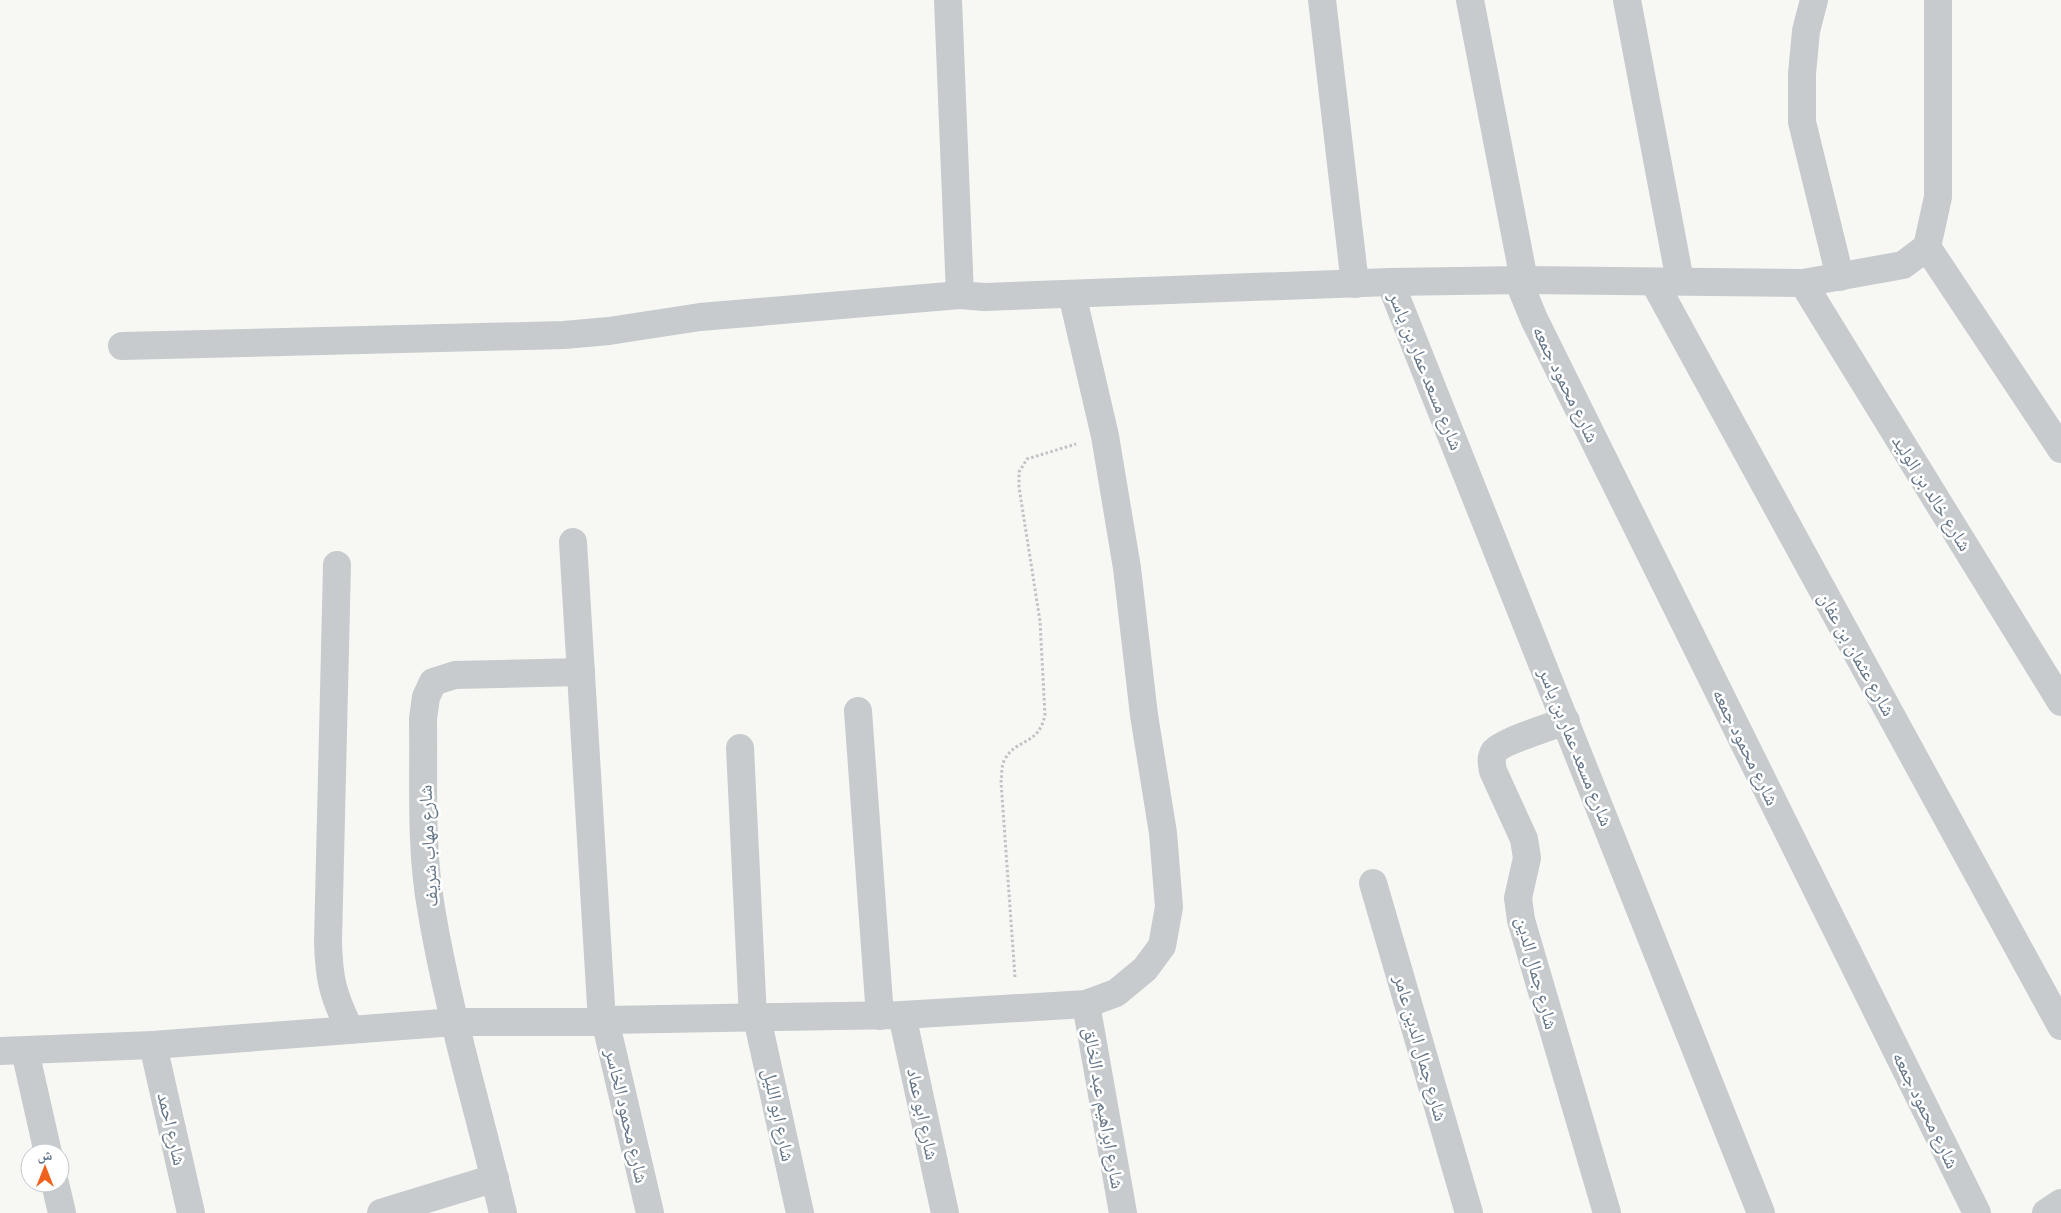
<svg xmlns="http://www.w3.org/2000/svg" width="2061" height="1213" font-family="Cabin,'Noto Naskh Arabic',sans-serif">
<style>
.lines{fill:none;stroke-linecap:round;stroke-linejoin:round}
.path{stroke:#c0c2c5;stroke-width:3;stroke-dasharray:2.5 2.5;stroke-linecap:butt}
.minor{stroke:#c7cbce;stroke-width:28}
.labels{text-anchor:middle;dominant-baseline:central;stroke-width:5;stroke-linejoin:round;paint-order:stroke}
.street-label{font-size:19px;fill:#647587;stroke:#fff}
</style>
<rect width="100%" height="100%" fill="#f7f8f4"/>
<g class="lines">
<path class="path" d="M1015 977 1001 782C1002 776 1001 767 1004 761 1016 737 1038 747 1045 715L1040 621 1019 487V472L1027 459 1076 444"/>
<g class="minor">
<path d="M948 0 960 295 984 297 1390 282 1524 280 1803 283 1903 265 1927 247 1938 197V0"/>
<path d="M1322 0 1355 284"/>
<path d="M1470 0 1524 280"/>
<path d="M1627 0 1680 281"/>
<path d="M1814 0 1806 31 1802 74V122L1840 277"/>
<path d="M1927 247 2061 449"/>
<path d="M1518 280 1534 319 1977 1213"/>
<path d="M1390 282 1761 1213"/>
<path d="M1654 282 2061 1026"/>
<path d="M1803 283 2061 702"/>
<path d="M122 346 564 335 609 331 700 317 960 295"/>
<path d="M573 542 602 1022"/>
<path d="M337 565 328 942C329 980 333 995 350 1030"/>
<path d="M858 711 880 1016"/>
<path d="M1566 721C1552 726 1501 742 1494 752 1490 759 1492 764 1493 771L1524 839 1527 858 1518 898 1521 920 1607 1213"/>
<path d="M740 748 753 1018"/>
<path d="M1373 883 1469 1213"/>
<path d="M1086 1004 1123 1213"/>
<path d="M902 1015 945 1213"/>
<path d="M757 1018 800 1213"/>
<path d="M605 1020 650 1213"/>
<path d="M153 1045 191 1213"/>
<path d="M0 1051 153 1045 455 1022H602L605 1020 902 1015 1086 1004 1116 993 1145 969 1162 946 1169 907 1163 833 1144 715 1127 568 1105 436 1072 294"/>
<path d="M25 1051 48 1153"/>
<path d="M55 1183 62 1213"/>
<path d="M381 1213 495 1178"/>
<path d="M503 1213C479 1111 448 1011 431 908 420 846 424 781 423 719L426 697 433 682 455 675 581 672"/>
<path d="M2046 1213 2061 1203"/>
</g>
</g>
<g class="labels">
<g class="street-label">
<text transform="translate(1426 371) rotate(68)">شارع مسعد عمار بن ياسر</text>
<text transform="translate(1566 384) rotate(64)">شارع محمود جمعه</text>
<text transform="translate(1932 493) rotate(58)">شارع خالد بن الوليد</text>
<text transform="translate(1857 654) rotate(61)">شارع عثمان بن عفان</text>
<text transform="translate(1576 747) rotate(68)">شارع مسعد عمار بن ياسر</text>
<text transform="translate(1746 747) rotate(64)">شارع محمود جمعه</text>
<text transform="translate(428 846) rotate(-93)">شارع مهاب شريف</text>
<text transform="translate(1537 973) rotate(75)">شارع جمال الدين</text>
<text transform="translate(1421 1048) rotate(74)">شارع جمال الدين عامر</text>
<text transform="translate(1104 1108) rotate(80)">شارع ابراهيم عبد الخالق</text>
<text transform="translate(1926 1110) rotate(64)">شارع محمود جمعه</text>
<text transform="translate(923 1114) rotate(78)">شارع ابو عماد</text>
<text transform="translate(779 1115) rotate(78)">شارع ابو الليل</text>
<text transform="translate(627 1116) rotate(77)">شارع محمود الخاسر</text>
<text transform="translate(172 1129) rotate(77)">شارع احمد</text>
</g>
</g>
<g transform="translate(45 1168)"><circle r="24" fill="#ffffff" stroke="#c1c8cf"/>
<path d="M0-4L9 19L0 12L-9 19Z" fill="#ef611d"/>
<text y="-8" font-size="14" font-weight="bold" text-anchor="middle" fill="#647587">ش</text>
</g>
</svg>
